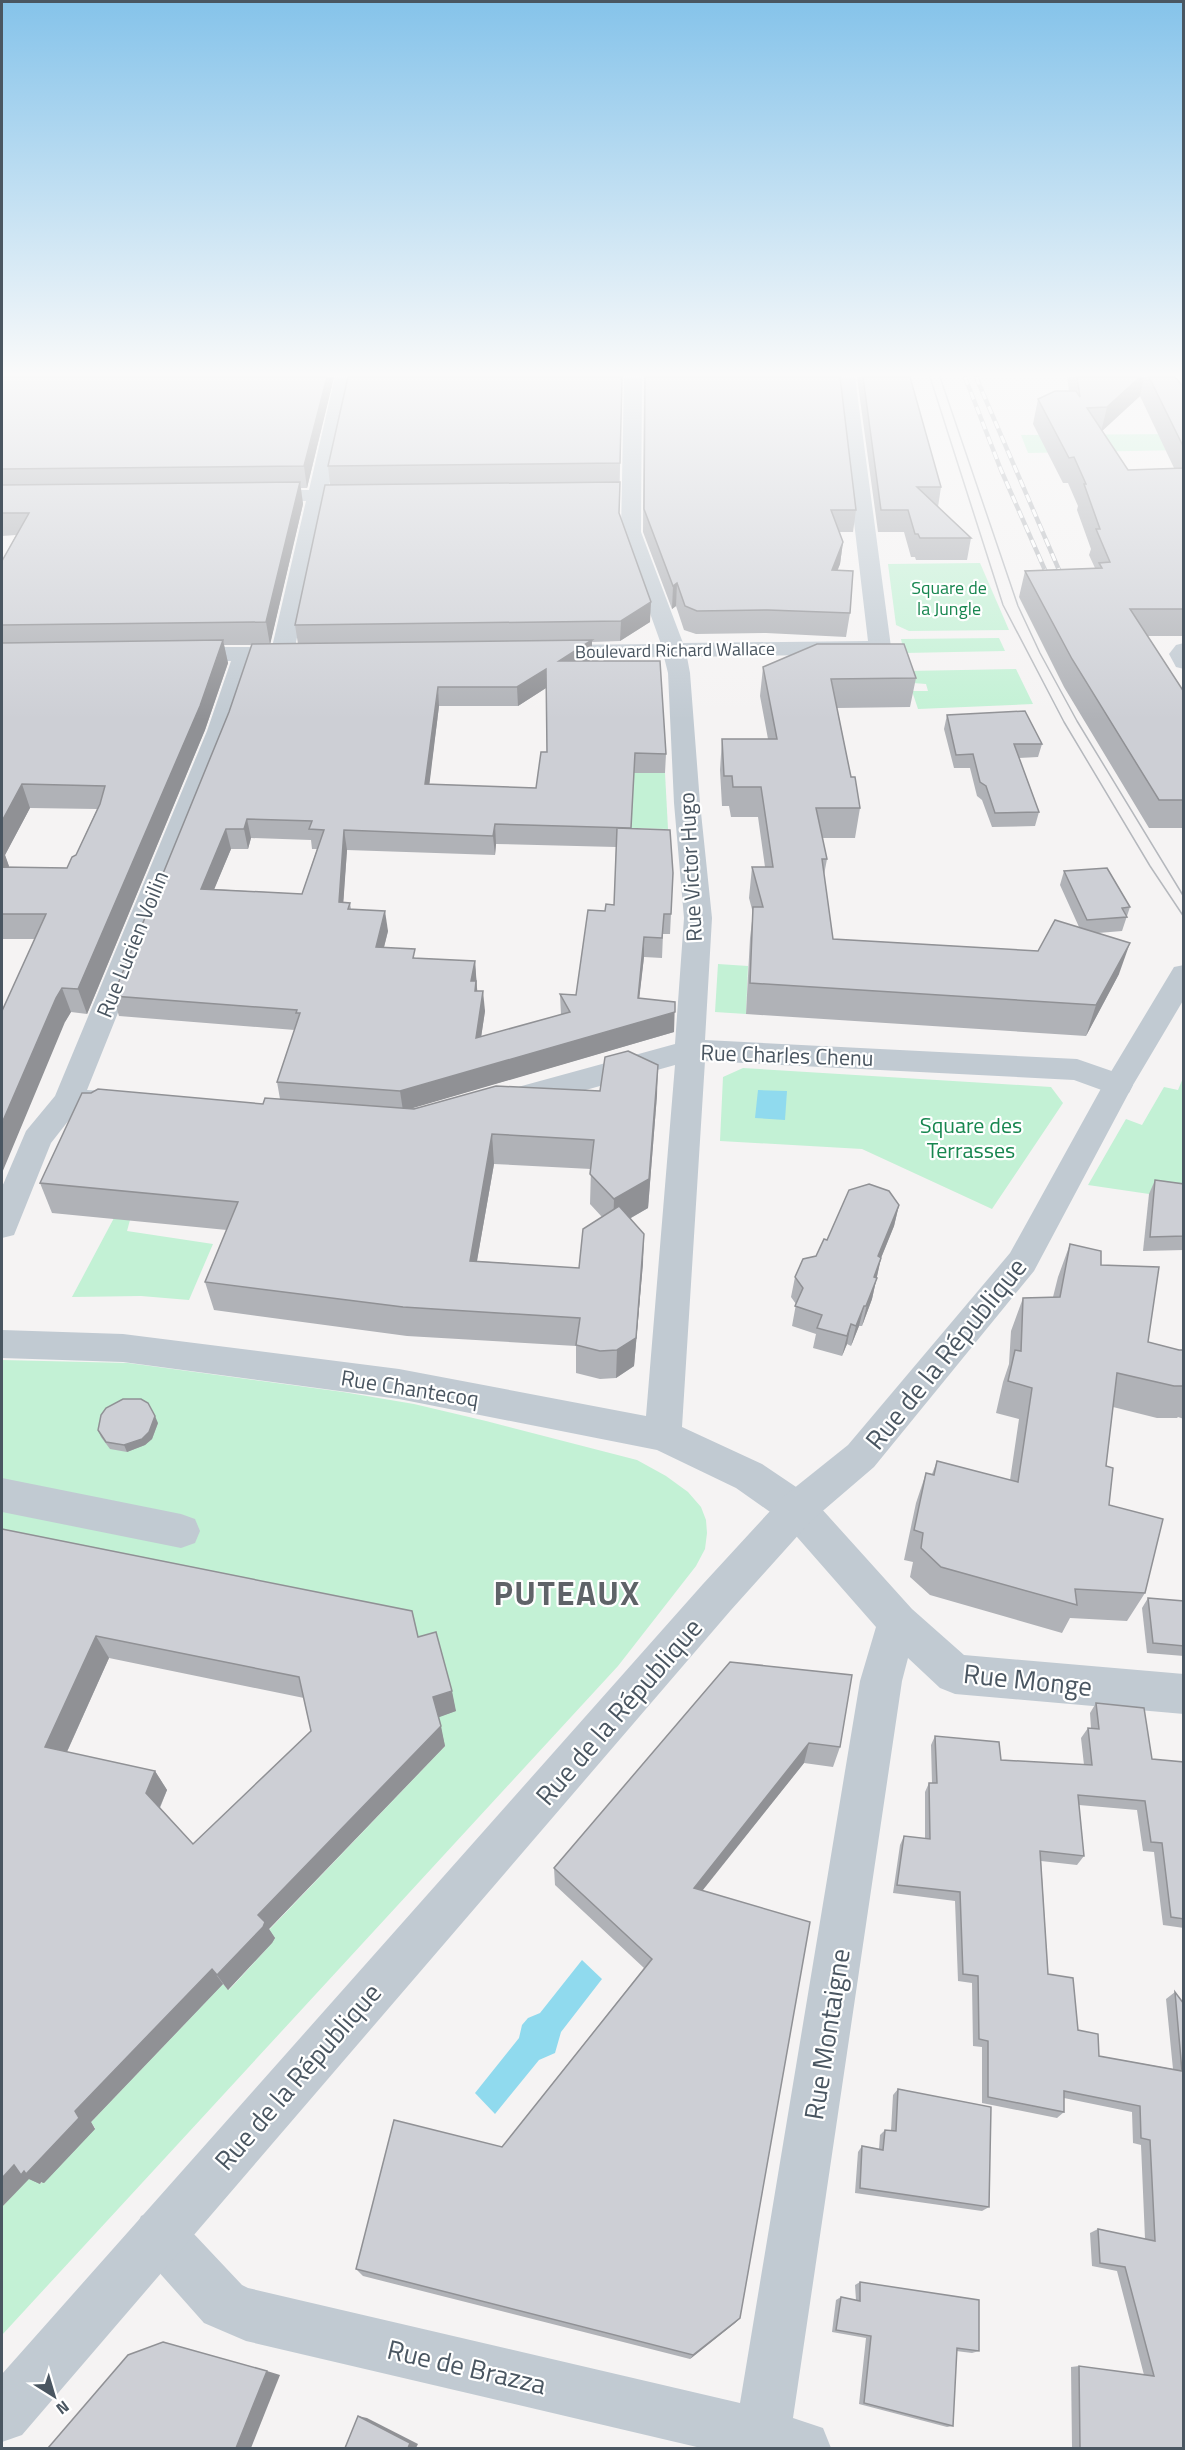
<svg xmlns="http://www.w3.org/2000/svg" width="1185" height="2450" font-family="'Titillium Web',sans-serif">
<style>
.green{fill:#c3f1d5}
.water{fill:#90daee}
.lines{fill:none;stroke-linecap:round;stroke-linejoin:round}
.pedestrian{fill:#c1cad2;fill-rule:evenodd}
.minor{fill:#c1cad2;fill-rule:evenodd}
.tertiary{fill:#c1cad2;fill-rule:evenodd}
.tram{stroke:#b5b8bd;stroke-width:1.5}
.rail-casing{stroke:#b5b8bd;stroke-width:4.5}
.rail{stroke:#fff;stroke-width:3;stroke-dasharray:8;stroke-linecap:butt}
.wall{fill:#b0b2b7;fill-rule:evenodd}
.shaded-wall{fill:#909195}
.building{fill:#cdcfd5;stroke:#909195;stroke-width:1.5;fill-rule:evenodd}
.labels{text-anchor:middle;dominant-baseline:central;stroke-width:4.5;stroke-linejoin:round;paint-order:stroke}
.far-park-label{font-size:18px;fill:#17864f;stroke:#fff}
.far-street-label{font-size:18px;fill:#4a5661;stroke:#fff}
.street-label{font-size:22px;fill:#4a5661;stroke:#fff}
.park-label{font-size:22px;fill:#17864f;stroke:#fff}
.near-street-label{font-size:27px;fill:#4a5661;stroke:#fff}
.near-district-label{font-size:33px;font-weight:bold;letter-spacing:1.5px;fill:#5f6368;stroke:#fff}
</style>
<rect width="100%" height="100%" fill="#f5f3f3"/>
<g class="green">
<path d="M1183 434V450L1028 453 1021 435Z"/>
<path d="M980 563 1009 630 909 631 896 625 888 564Z"/>
<path d="M999 638 1005 651 904 653 901 639Z"/>
<path d="M1016 669 1033 704 918 709 912 691H928L926 684 913 683 907 671Z"/>
<path d="M634 773H665L668 829 631 828Z"/>
<path d="M718 964 748 966 746 1014 715 1012Z"/>
<path d="M743 1068 1051 1087 1063 1103 992 1209 862 1149 720 1141 723 1077Z"/>
<path d="M1183 1078V1199L1088 1185 1126 1119 1142 1125 1164 1087 1178 1090Z"/>
<path d="M114 1218 130 1220 127 1231 213 1244 189 1300 141 1296 72 1297Z"/>
<path d="M2 1360 128 1363 343 1392 414 1404 486 1421 637 1460 666 1476 688 1492 701 1507 706 1520 707 1533 705 1549 696 1566 618 1666 2 2335V2207L32 2175 40 2184 95 2128 91 2122 223 1984 229 1990 272 1943 268 1931 445 1746 2 1549Z"/>
</g>
<g class="water">
<path d="M758 1090 787 1091 785 1120 755 1118Z"/>
<path d="M582 1960 602 1979 561 2032 555 2053 539 2060 495 2114 475 2093 519 2038 522 2025 528 2018 540 2013Z"/>
</g>
<g class="lines">
<path class="pedestrian" d="M2 1478 181 1514 195 1519 200 1531 195 1543 181 1548 2 1512Z"/>
<g class="minor">
<path d="M335 377H353L328 490 376 491 379 495 376 499 369 501H326L295 647 302 649 305 654 302 659 254 661 231 731 87 1090 124 1092 135 1095 139 1103 135 1111 124 1114 76 1111 51 1143 14 1235 2 1238V1187L26 1131 55 1096 207 731 231 661H180L172 659 169 654 172 649 180 647H272L306 501 258 502 251 500 248 496 251 492 258 490H309Z"/>
<path d="M624 377H642L641 532 683 643 868 641 837 377H855L891 647 888 652 880 654 687 657 690 673 700 803 712 918 705 1040 1077 1059 1129 1077 1133 1085 1129 1093 1118 1096 1074 1080 705 1061 682 1427 762 1464 811 1497 912 1609 964 1655 1184 1674V1714L955 1694 940 1688 908 1658 902 1681 793 2418 823 2428 831 2448H701L246 2341 204 2323 141 2252 133 2234 141 2216 159 2208 177 2216 242 2285 248 2288 740 2403 860 1681 876 1627 783 1521 736 1488 657 1450 399 1399 123 1362 2 1358V1330L123 1334 399 1369 646 1416 675 1065 507 1112 496 1109 492 1101 496 1093 675 1044 684 918 674 803 668 673 664 657 546 659 538 657 535 652 538 647 546 645 661 644 621 532Z"/>
<path d="M1184 643V669L1176 667 1169 654 1176 645Z"/>
</g>
<path class="tertiary" d="M1184 965V999L1133 1085 1034 1271 874 1467 811 1521 731 1610 22 2435 2 2442V2374L703 1584 783 1497 848 1445 1010 1253 1103 1085 1174 967Z"/>
<g class="tram">
<path d="M930 377 1003 605 1064 722 1150 866 1184 917"/>
<path d="M940 377 1018 606 1040 653 1077 721 1184 897"/>
</g>
<defs>
<g id="rail">
<path d="M965 377 1001 470 1052 586"/>
<path d="M976 377 1065 584"/>
</g>
</defs>
<use href="#rail" class="rail-casing"/>
<use href="#rail" class="rail"/>
</g>
<g class="wall">
<path d="M2 377H334L307 488H301L303 504 270 644H298L295 625 330 485 328 466 622 377 619 514 650 622 620 641 592 642V659L589 661 666 754 665 773H634L631 828 673 873 670 934H663L662 958 644 957 639 998 674 1032 411 1108 657 1095 648 1208 631 1218 643 1263 634 1366 616 1378 600 1379 576 1373V1346L407 1336 214 1310 205 1282 227 1230 52 1213 40 1183 280 1099 277 1082 295 1030 119 1016 113 996 229 712 252 645H224L228 663 205 730 87 1014 71 1012 65 1022 34 939H2V561L16 535 2 536ZM546 688 547 752 536 788 429 784 439 706H518ZM30 808 97 809 76 855 67 868 9 867 5 855ZM251 838 311 840 312 849H317L302 894 214 889 231 849H248ZM496 844 616 847 614 905 605 911 576 995 560 994 561 1015 481 1037 485 1011 477 991 475 961 416 958 384 947 388 931 351 909 350 903 343 902 347 850 495 855ZM494 1164 591 1169 590 1204 602 1217 579 1268 477 1261Z"/>
<path d="M644 377 856 510 853 532H839L843 542 840 564 837 570 850 613 846 637 766 633 696 634 684 630 676 606 672 609 643 532Z"/>
<path d="M857 377H910L941 487 938 507 971 538 967 560H916L915 557H911L904 532H878Z"/>
<path d="M1067 377H1175L1184 388V636H1147L1184 692V828H1149L1064 687 1019 597 1025 571 1095 568 1089 555 1091 549 1077 510 1078 506 1068 483H1063L1033 424 1038 399 1069 391ZM1140 396 1174 468 1128 470 1102 431Z"/>
<path d="M763 667 916 678 910 707 837 708 851 777 860 808 855 838H822L827 859 824 875 833 939 1038 951 1079 927 1060 885 1064 871 1130 907 1122 931 1098 933 1119 974 1086 1036 746 1014 750 938 753 913 749 898 752 867H765L758 817H731L729 806H722L720 770 722 739H768L760 696Z"/>
<path d="M947 715 1042 744 1038 757 1019 758 1039 812 1035 826 992 827 982 800 977 796 970 768H954L944 729Z"/>
<path d="M1155 1180 1184 1184V1250L1143 1251 1149 1194Z"/>
<path d="M899 1205 894 1226 881 1258 872 1299 862 1326H859L851 1346 847 1344 842 1356 813 1348 816 1334 792 1326 796 1304 791 1297 795 1277 816 1256 827 1240Z"/>
<path d="M1070 1244 1101 1265 1148 1342 1179 1350H1184V1419L1178 1417 1177 1418H1157L1113 1407 1106 1466 1109 1505 1145 1593 1127 1621 1070 1618 1062 1633 930 1595 910 1577 913 1562 904 1560 916 1503 926 1473 932 1474 937 1461 1010 1480 1019 1419 996 1413 1003 1382 1009 1364 1011 1331 1023 1298 1053 1297 1058 1277Z"/>
<path d="M158 1423 152 1439 145 1445 127 1452 110 1449 101 1437 98 1430Z"/>
<path d="M2 1529 418 1637 456 1711 438 1717 445 1746 269 1929 275 1938 272 1943 228 1990 223 1984 91 2122 95 2129 44 2183 41 2182 40 2184 29 2179ZM109 1658 304 1698 311 1731 193 1844 160 1808 167 1790 155 1771 67 1752Z"/>
<path d="M1148 1598 1184 1601V1656L1147 1653 1142 1608Z"/>
<path d="M730 1662 840 1747 833 1767 804 1763 702 1890 740 2318 735 2323 690 2359 363 2276 356 2269 502 2147 644 1968 555 1885 554 1868Z"/>
<path d="M1096 1703 1152 1759 1184 1762V1928L1163 1925 1154 1852 1143 1851 1137 1810 1079 1805 1084 1856 1077 1865 1041 1861 1048 1974 1078 2030 1099 2056 1173 2069 1166 1999 1175 1992 1184 2004V2448H1072L1071 2367 1079 2366 1144 2375 1117 2271 1092 2266 1090 2233 1098 2229 1145 2239 1141 2145 1133 2143 1132 2112 1064 2098V2112L1057 2118 982 2103V2047L973 2046 972 1983 958 1981 955 1901 893 1893 900 1845 904 1836 925 1839V1792L929 1783H932L931 1745 935 1736 1001 1760 1084 1765 1081 1738 1088 1728H1091L1090 1713Z"/>
<path d="M898 2089 989 2207 982 2211 855 2193 858 2152 862 2146 879 2149 880 2135 885 2130 891 2131 893 2095Z"/>
<path d="M860 2282 979 2351 972 2353 956 2351 953 2426 947 2427 859 2404 866 2338 832 2332 836 2300 841 2297 856 2300 855 2285Z"/>
</g>
<g class="shaded-wall">
<path d="M327 377H334L307 488 304 466Z"/>
<path d="M1140 377H1144L1140 396 1101 432 1107 407Z"/>
<path d="M300 482 303 504 270 645 266 622Z"/>
<path d="M843 542 840 564 829 593 832 570Z"/>
<path d="M677 583 676 606 672 609 673 586Z"/>
<path d="M651 602 650 622 620 641 621 621Z"/>
<path d="M223 640 228 663 205 730 87 1014 78 989Z"/>
<path d="M592 640V659L559 680V661Z"/>
<path d="M546 669V688L518 706 517 687Z"/>
<path d="M438 687 439 706 427 804 425 784Z"/>
<path d="M22 784 30 808 5 855 9 866 2 884V821Z"/>
<path d="M247 819 251 838 248 849 244 829Z"/>
<path d="M495 824 496 844 495 855 493 836Z"/>
<path d="M226 829 231 849 206 909 201 889Z"/>
<path d="M344 830 347 850 342 922 339 902Z"/>
<path d="M385 911 388 931 379 967 376 947Z"/>
<path d="M644 937V957L637 1018 638 998Z"/>
<path d="M1130 943 1119 974 1086 1036 1096 1005Z"/>
<path d="M475 961 478 1001 471 981Z"/>
<path d="M62 988 71 1012 65 1022 2 1173V1123L56 998Z"/>
<path d="M483 991 485 1011 478 1058 476 1038Z"/>
<path d="M675 1002 674 1032 403 1111 400 1091Z"/>
<path d="M658 1065 657 1095 648 1208 613 1228 614 1199Z"/>
<path d="M492 1134 494 1164 472 1289 470 1261Z"/>
<path d="M899 1205 894 1226 881 1258 872 1299 862 1326 878 1256Z"/>
<path d="M644 1234 643 1263 634 1366 616 1378 617 1350Z"/>
<path d="M864 1306 859 1326 851 1346 856 1326Z"/>
<path d="M851 1324 847 1344 842 1356 847 1336Z"/>
<path d="M155 1416 158 1423 152 1439 145 1445 127 1452 124 1445Z"/>
<path d="M96 1636 109 1658 60 1767 45 1747Z"/>
<path d="M452 1691 456 1711 437 1718 433 1697Z"/>
<path d="M441 1726 445 1746 269 1929 275 1938 272 1943 228 1990 217 1975 258 1915Z"/>
<path d="M809 1743 804 1763 691 1905 694 1888Z"/>
<path d="M155 1771 167 1790 158 1811 146 1793Z"/>
<path d="M212 1969 223 1984 91 2122 95 2129 44 2183 41 2182 40 2184 29 2179 2 2207V2178L14 2165 75 2111Z"/>
<path d="M740 2318 735 2323 690 2359 693 2355Z"/>
<path d="M267 2371 280 2375 251 2448H236Z"/>
<path d="M358 2416 367 2418 418 2444 416 2448H408Z"/>
</g>
<g class="building">
<path d="M2 377H327L304 466 2 469Z"/>
<path d="M348 377H622L620 463 328 466Z"/>
<path d="M645 377H840L856 510H831L843 542 832 570 853 571 850 613 768 610 697 611 685 606 677 583 673 586 644 509Z"/>
<path d="M863 377H910L941 487H917L971 538H920L918 534H915L908 510H881Z"/>
<path d="M1077 377H1140L1107 407 1087 408 1128 470 1184 468V609H1130L1184 692V800H1159L1072 659 1025 571 1102 568 1099 563 1110 562 1096 529H1100L1084 484H1086L1074 457 1069 458 1038 399 1055 391H1076L1080 397Z"/>
<path d="M1149 377H1175L1184 388V448Z"/>
<path d="M300 482 266 622 2 625V561L29 513H2V485Z"/>
<path d="M620 482 619 513 651 602 621 621 295 625 325 485Z"/>
<path d="M223 640 200 706 78 989 62 988 56 998 2 1123V1011L46 914H2V867L67 868 72 857 76 855 100 804 105 786 22 784 2 821V643Z"/>
<path d="M592 640 559 661H660L666 754 635 753 631 828 495 824 493 836 344 830 339 902 350 903 348 909 385 911 376 947 415 949 413 958 475 961 471 981H476L475 991H483L476 1038 570 1012 560 994 576 995 588 910 605 911 606 904 614 905 617 828 670 830 673 873 671 914H664L662 938 644 937 638 998 675 1002V1012L400 1091 277 1082 300 1013H296L297 1010 113 996 229 712 252 644ZM546 669 547 752H541L536 788 425 784 438 687H517ZM247 819 312 821 309 829 324 830 302 894 201 889 226 829H244Z"/>
<path d="M817 644H904L916 678 831 679 851 777H855L860 808H816L827 859H822L833 939 1038 951 1055 920 1130 943 1096 1005 750 983 753 907H763L752 867H773L761 787H733L732 776H724L722 739H777L763 667Z"/>
<path d="M1025 711 1042 744H1014L1039 812 995 813 986 786 980 782 973 754 956 755 947 715Z"/>
<path d="M1107 868 1130 907 1122 908 1127 917 1087 920 1064 871Z"/>
<path d="M628 1051 658 1065 649 1179 614 1199 590 1174 594 1140 492 1134 470 1261 579 1268 583 1229 619 1206 644 1234 636 1338 617 1350 600 1351 576 1345 580 1318 403 1307 205 1282 238 1202 40 1183 82 1093H91L98 1089 263 1104 265 1098 414 1109 496 1086 600 1091 605 1057Z"/>
<path d="M1155 1180 1184 1184V1236L1150 1237Z"/>
<path d="M869 1184 889 1191 899 1205 878 1256 881 1258 874 1277 877 1278 866 1306H864L856 1326 851 1324 847 1336 817 1328 822 1315 795 1306 803 1288 795 1277 803 1259 816 1256 824 1239 827 1240 849 1190Z"/>
<path d="M1070 1244 1101 1251V1265L1159 1267 1148 1342 1179 1350H1184V1386H1174L1117 1373 1106 1466 1113 1468 1109 1505 1163 1519 1145 1593 1075 1589 1077 1605 941 1567 921 1548 923 1533 914 1530 926 1473 934 1475 937 1461 1018 1482 1032 1388 1008 1381 1015 1350 1021 1351 1023 1298 1060 1297Z"/>
<path d="M123 1399H141L148 1403 155 1416 149 1432 142 1439 124 1445 106 1442 98 1430 101 1415 106 1408Z"/>
<path d="M2 1529 412 1611 418 1637 436 1632 452 1691 433 1697 441 1726 258 1915 265 1922 263 1927 217 1975 212 1969 75 2111 79 2118 26 2174 24 2171 21 2175 14 2165 2 2178ZM96 1636 299 1677 311 1731 193 1844 146 1793 155 1771 45 1747Z"/>
<path d="M1148 1598 1184 1601V1646L1153 1643Z"/>
<path d="M730 1662 852 1675 840 1747 809 1743 694 1888 810 1922 740 2318 693 2355 356 2269 394 2120 502 2147 652 1959 554 1868Z"/>
<path d="M1096 1703 1144 1708 1152 1759 1184 1762V1919L1171 1917 1162 1843 1151 1842 1145 1801 1078 1795 1084 1856 1040 1851 1048 1974 1073 1978 1078 2030 1098 2034 1099 2056 1182 2071 1175 1992 1184 2004V2448H1080L1079 2366 1154 2376 1125 2267 1100 2263 1098 2229 1155 2241 1150 2140 1141 2138 1140 2106 1064 2091V2112L988 2097V2041L979 2039 978 1976 963 1974 960 1892 897 1885 904 1836 930 1839 929 1783H937L935 1736 999 1742 1001 1760 1092 1765 1088 1728 1099 1729Z"/>
<path d="M898 2089 991 2107 989 2207 860 2188 862 2146 883 2150 885 2130 896 2131Z"/>
<path d="M860 2282 979 2300V2351L957 2348 953 2426 864 2403 871 2336 836 2330 841 2297 860 2301Z"/>
<path d="M163 2342 267 2371 236 2448H48L128 2355Z"/>
<path d="M358 2416 410 2443 408 2448H345Z"/>
</g>
<linearGradient id="sky" x2="0" y2="1"><stop stop-color="#85c3ea"/><stop offset="0.52" stop-color="#fafafa"/><stop offset="1" stop-color="#fafafa" stop-opacity="0"/></linearGradient>
<rect width="1185" height="720" fill="url(#sky)"/>
<g class="labels">
<g class="far-park-label">
<text x="949" y="587">Square de<tspan x="949" dy="21">la Jungle</tspan></text>
</g>
<g class="far-street-label">
<text transform="translate(675 650) rotate(-1)">Boulevard Richard Wallace</text>
</g>
<g class="street-label">
<text transform="translate(690 867) rotate(-93)">Rue Victor Hugo</text>
<text transform="translate(132 944) rotate(-68)">Rue Lucien Voilin</text>
<text transform="translate(787 1055) rotate(2)">Rue Charles Chenu</text>
<text transform="translate(410 1388) rotate(9)">Rue Chantecoq</text>
</g>
<g class="park-label">
<text x="971" y="1125">Square des<tspan x="971" dy="25">Terrasses</tspan></text>
</g>
<g class="near-street-label">
<text transform="translate(945 1353) rotate(-51)">Rue de la République</text>
<text transform="translate(1028 1679) rotate(6)">Rue Monge</text>
<text transform="translate(618 1711) rotate(-49)">Rue de la République</text>
<text transform="translate(826 2034) rotate(-81)">Rue Montaigne</text>
<text transform="translate(297 2076) rotate(-49)">Rue de la République</text>
<text transform="translate(467 2366) rotate(13)">Rue de Brazza</text>
</g>
<g class="near-district-label">
<text x="567" y="1593">PUTEAUX</text>
</g>
</g>
<rect width="1185" height="2450" fill="none" stroke="#4a5661" stroke-width="6"/>
<g transform="translate(54 2396) rotate(143)" stroke="#ffffff" stroke-width="4.5" paint-order="stroke">
<path d="M0-4.5L10 22L0 15L-10 22Z" fill="#4a5661"/>
<text y="-9" font-size="16" font-weight="bold" text-anchor="middle" fill="#4a5661">N</text>
</g>
</svg>
